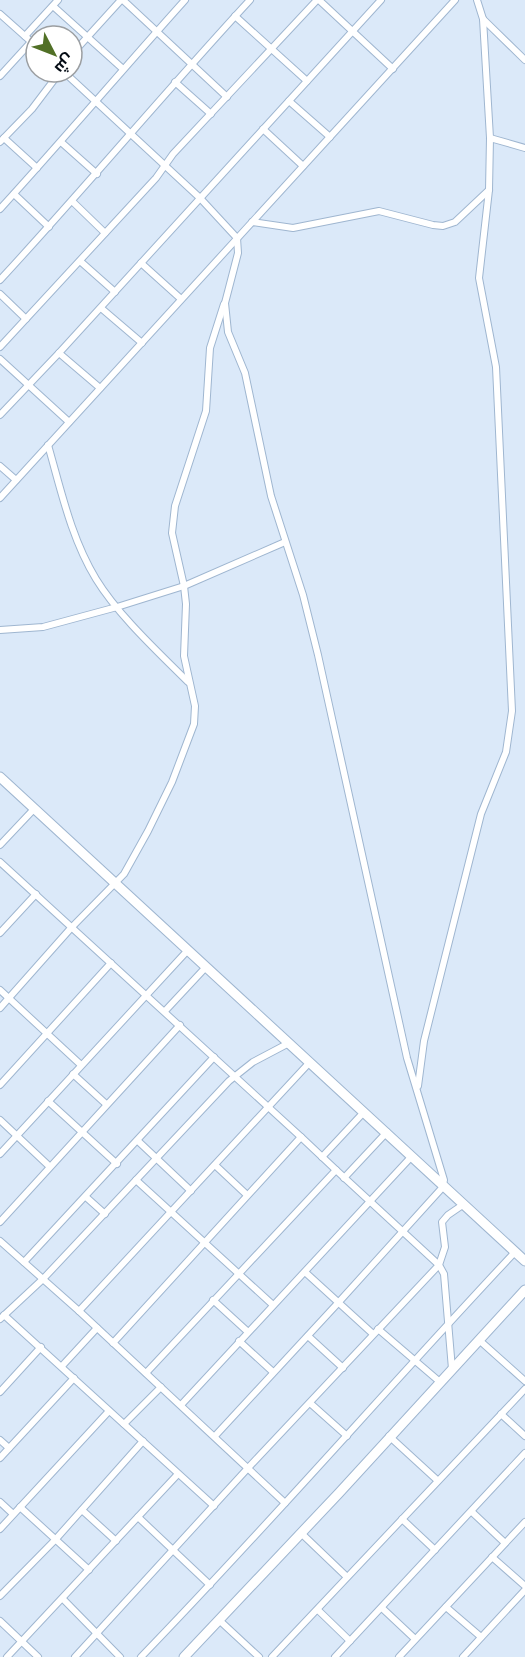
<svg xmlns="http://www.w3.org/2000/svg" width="525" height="1657" font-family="'Source Sans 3',Cairo,sans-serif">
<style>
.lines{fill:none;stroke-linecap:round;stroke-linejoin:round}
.street-casing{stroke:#9fb6d0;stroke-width:8}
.secondary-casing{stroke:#9fb6d0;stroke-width:11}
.street{stroke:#fff;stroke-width:6}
.secondary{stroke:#fff;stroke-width:9}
</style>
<rect width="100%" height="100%" fill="#dbe9f9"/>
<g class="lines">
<defs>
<g id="street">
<path d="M123 0 227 97"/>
<path d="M319 0 393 69"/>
<path d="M477 0 483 19 525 60"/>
<path d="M53 6 123 69"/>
<path d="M0 14 36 46"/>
<path d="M235 16 307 81"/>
<path d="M25 36 58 0"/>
<path d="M72 54 121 0"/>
<path d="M64 72 200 198 237 238 238 253 225 303 228 332 245 373 271 496 303 595 318 655 407 1058 444 1180 442 1188 338 1303 215 1436"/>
<path d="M0 76 31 42"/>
<path d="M175 82 211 114"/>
<path d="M289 101 330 137"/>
<path d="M263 129 303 166"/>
<path d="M4 138 37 168"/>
<path d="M490 138 525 148"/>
<path d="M0 142 32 109 60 72"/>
<path d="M61 142 97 174"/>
<path d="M14 194 49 227"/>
<path d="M73 202 105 233"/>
<path d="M0 209C63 140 123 69 185 0"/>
<path d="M252 222 293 228 379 211 433 225 443 226 455 222 489 190"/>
<path d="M80 261 115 292"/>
<path d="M141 263 181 299"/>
<path d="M0 280C85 188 165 92 250 0"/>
<path d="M0 294 26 319"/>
<path d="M101 308 142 343"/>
<path d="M0 347 156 178 173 154 317 0"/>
<path d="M59 353 100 388"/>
<path d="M0 359 69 422"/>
<path d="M0 415 59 353 381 0"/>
<path d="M48 445C61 490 71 538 96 579 118 615 158 652 188 682"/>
<path d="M0 466 16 480"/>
<path d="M0 498 455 0"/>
<path d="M0 630 43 627 117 607 184 586 285 542"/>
<path d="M0 845 34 809"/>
<path d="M0 862 301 1137 113 1343"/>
<path d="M0 933 36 894"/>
<path d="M0 990 81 1065"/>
<path d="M0 1008 71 928 124 874 148 831 172 782 194 724 195 706 184 656 186 604 184 586 172 533 175 506 206 411 210 348 224 304"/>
<path d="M165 1011 206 967"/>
<path d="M73 1074 106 1104"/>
<path d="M0 1085 111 963"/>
<path d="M418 1086 424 1041 432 1009 481 814 506 752 512 711 496 367 479 278 489 190 490 138 483 19"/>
<path d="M48 1101 117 1164"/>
<path d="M0 1120 49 1166"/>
<path d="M138 1141 191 1191"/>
<path d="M0 1154 188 950"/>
<path d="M322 1157 364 1112"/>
<path d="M215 1165 247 1195"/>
<path d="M344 1178 387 1132"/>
<path d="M136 1180 273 1305"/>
<path d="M86 1197 105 1214"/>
<path d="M0 1222 180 1025"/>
<path d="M0 1241 79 1311 285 1503"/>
<path d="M24 1262 214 1057"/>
<path d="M305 1272 373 1334"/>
<path d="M213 1300 248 1332"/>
<path d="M79 1311 310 1062"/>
<path d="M4 1315 214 1506"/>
<path d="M0 1319 43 1279 229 1081 253 1062 289 1043"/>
<path d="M378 1329 440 1382"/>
<path d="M308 1336 343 1368"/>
<path d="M479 1340 525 1381"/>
<path d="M239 1341 273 1372"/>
<path d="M62 1366 97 1328"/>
<path d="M452 1369 444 1274 439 1265 445 1247 442 1222 448 1215 464 1204"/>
<path d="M146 1373 336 1170 301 1137"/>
<path d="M0 1392 41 1347"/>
<path d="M310 1403 347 1436"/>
<path d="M181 1405 412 1156"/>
<path d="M501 1414 525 1436"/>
<path d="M124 1424 161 1387"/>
<path d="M389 1436 437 1480"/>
<path d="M0 1440 9 1448"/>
<path d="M0 1458 74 1378"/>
<path d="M0 1502 13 1514"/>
<path d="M20 1507 89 1570"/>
<path d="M82 1510 116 1541"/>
<path d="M472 1512 505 1543"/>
<path d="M138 1517 210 1585"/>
<path d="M402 1519 435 1550"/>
<path d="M0 1529 109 1411"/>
<path d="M301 1533 347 1577"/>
<path d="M492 1557 525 1586"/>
<path d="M0 1596 55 1540 143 1441"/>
<path d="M63 1599 120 1657"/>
<path d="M446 1607 481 1637"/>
<path d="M382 1608 415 1639"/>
<path d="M318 1610 350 1641"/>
<path d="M219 1620 259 1657"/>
<path d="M0 1621 38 1657"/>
<path d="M7 1657 178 1474"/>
<path d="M75 1657 248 1468 439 1265 336 1170"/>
<path d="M141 1657C269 1525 389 1386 515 1252"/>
<path d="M272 1657 525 1389"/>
<path d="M335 1657 525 1453"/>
<path d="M399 1657 525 1522"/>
<path d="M463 1657 525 1590"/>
</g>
<g id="secondary">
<path d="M0 777 525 1261"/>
<path d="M184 1657 339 1493 525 1290"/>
</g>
</defs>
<use href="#street" class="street-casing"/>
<use href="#secondary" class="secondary-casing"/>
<use href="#street" class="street"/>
<use href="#secondary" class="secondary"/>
</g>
<g transform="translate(54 54) rotate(132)"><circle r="28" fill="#ffffff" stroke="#9b9ea1" stroke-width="1.5"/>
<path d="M0-4.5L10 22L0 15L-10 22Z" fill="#517026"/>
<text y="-9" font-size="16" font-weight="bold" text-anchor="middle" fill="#050c15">ش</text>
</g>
</svg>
